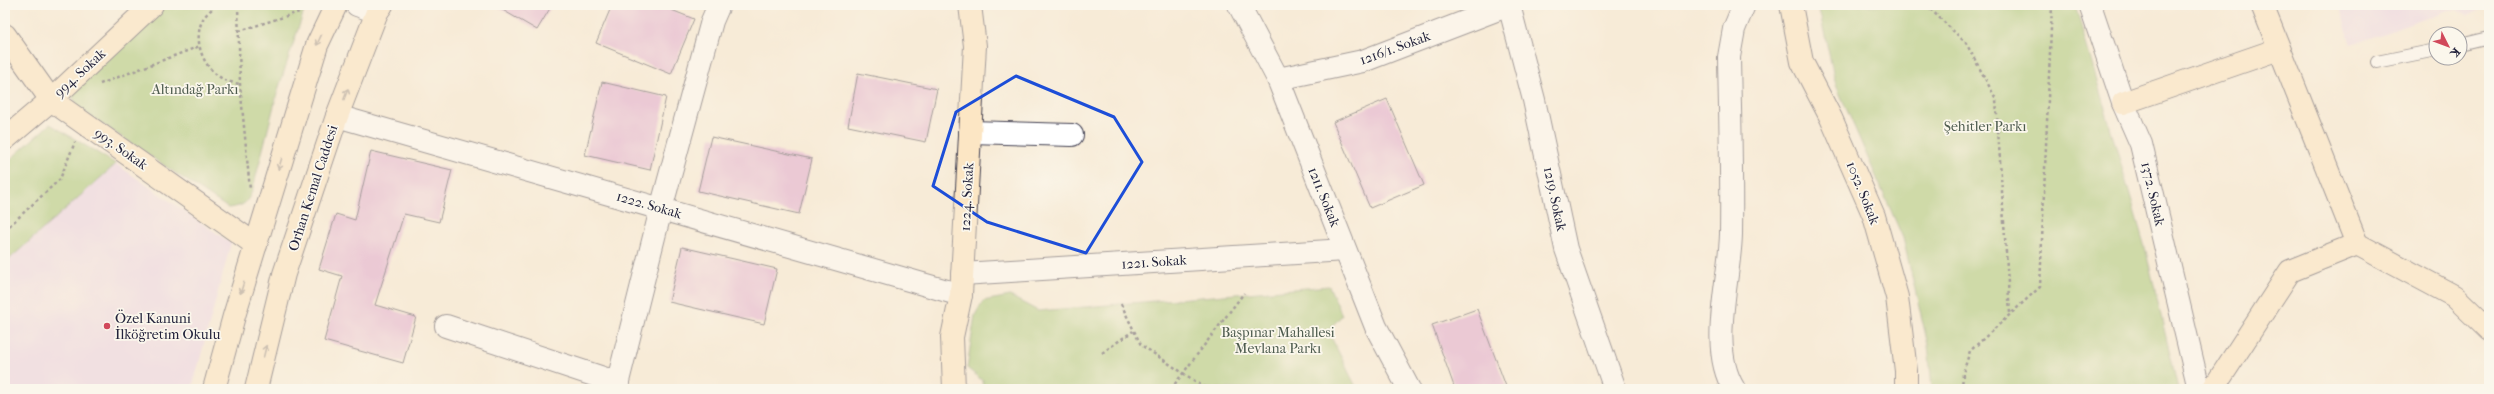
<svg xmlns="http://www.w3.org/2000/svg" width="2494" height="394" font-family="'IM FELL French Canon',serif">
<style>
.built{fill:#e9d2ed}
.green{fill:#9dc570;stroke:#607456}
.building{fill:#db9fd1}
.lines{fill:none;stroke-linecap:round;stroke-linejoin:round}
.lane-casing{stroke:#424052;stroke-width:14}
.street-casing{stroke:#424052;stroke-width:24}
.secondary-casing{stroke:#424052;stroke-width:24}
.path{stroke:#424052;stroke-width:2.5;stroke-dasharray:3 3;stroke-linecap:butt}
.lane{stroke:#fff;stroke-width:12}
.street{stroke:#fff;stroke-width:22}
.secondary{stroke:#fce6c4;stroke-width:22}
.oneway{stroke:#9a8e86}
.marked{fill:none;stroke:#1d4ed8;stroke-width:3;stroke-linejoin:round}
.poi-dot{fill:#d1495b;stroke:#fbf7ec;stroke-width:1.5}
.labels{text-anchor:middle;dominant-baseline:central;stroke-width:3.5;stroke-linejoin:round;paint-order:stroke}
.street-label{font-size:14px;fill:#22223b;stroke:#fbf7ec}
.park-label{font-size:14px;fill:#4d5b4e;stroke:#fbf7ec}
.poi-label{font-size:14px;fill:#22223b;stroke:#fbf7ec;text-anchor:start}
</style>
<rect width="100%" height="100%" fill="#fbf7ec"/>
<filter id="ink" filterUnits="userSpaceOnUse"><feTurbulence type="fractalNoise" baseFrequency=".025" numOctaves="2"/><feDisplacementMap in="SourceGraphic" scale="8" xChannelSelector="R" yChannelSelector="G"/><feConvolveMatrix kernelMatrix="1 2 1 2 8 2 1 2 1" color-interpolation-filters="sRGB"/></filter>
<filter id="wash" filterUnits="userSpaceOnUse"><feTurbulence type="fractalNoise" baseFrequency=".012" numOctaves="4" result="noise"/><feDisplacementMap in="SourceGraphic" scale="16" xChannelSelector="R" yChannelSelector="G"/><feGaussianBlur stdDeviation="0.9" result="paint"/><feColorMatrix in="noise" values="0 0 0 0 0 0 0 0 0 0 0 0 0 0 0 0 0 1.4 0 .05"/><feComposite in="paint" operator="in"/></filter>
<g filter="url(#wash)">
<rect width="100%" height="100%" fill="#f7ebd7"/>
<g class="built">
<path d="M2339 5H2489V6L2468 15 2455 8 2351 45Z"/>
<path d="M116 164 231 243 192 389H5V263Z"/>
</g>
<g class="green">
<path d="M167 5H306L278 90 253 188C247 204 244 206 228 208L78 108 72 95 90 74Z"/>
<path d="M1818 5H2075L2146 251 2178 389H1932L1928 345 1903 238 1836 85Z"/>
<path d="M50 124 116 164 5 263V164Z"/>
<path d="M1329 286 1342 315 1328 331 1357 389H982L983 381 967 368 975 315 983 301 1010 296 1038 311Z"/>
</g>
<g id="blocks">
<g class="building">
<path d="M494 5H552L537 30Z"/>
<path d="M612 5H659L694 19 671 74 596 43Z"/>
<path d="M858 73 937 89 926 142 848 126Z"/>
<path d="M602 82 666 97 650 170 585 155Z"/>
<path d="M1387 99 1424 185 1370 208 1333 122Z"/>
<path d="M711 137 812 159 799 214 698 191Z"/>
<path d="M371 151 452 170 439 222 404 214 375 305 416 317 403 363 324 341 342 276 319 269 336 214 355 220Z"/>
<path d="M682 247 777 269 764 324 669 302Z"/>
<path d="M1477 309 1507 389H1455L1432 325Z"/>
</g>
</g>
</g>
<g filter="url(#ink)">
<use href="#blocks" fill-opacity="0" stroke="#424052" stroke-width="1"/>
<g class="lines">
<defs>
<g id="lane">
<path d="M2460 45 2489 38"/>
<path d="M2377 62 2436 50"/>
</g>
<g id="street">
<path d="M357 5 377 12"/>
<path d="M1239 5 1278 79 1376 327 1409 389"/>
<path d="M1509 5 1534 100 1566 249 1615 389"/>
<path d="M2090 5 2123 103 2141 144 2199 389"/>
<path d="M1278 79 1363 61 1509 5"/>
<path d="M337 116 961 295"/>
<path d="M970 132 1072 135"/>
<path d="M962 274 1345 250"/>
<path d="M446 326 618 383"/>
<path d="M616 389 661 209 712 21 719 5"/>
<path d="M1734 389C1708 348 1730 280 1731 234 1732 175 1730 116 1729 57L1734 29 1744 5"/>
</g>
<g id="secondary">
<path d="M1791 5 1802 62 1831 118 1874 216 1897 297 1906 371V389"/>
<path d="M2262 5 2357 244"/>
<path d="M5 35 51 100 256 245"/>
<path d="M2123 103 2279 49"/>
<path d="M5 139 51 100 152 5"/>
<path d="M214 389 234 316 317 45 336 5"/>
<path d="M256 389 284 274 337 116 377 12 382 5"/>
<path d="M954 389 952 337 961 295 975 46 970 5"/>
<path d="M2213 389 2290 271 2357 244 2454 296 2489 330"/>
</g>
</defs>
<use href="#lane" class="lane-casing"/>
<use href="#street" class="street-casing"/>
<use href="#secondary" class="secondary-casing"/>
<g class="path">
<path d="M216 5C212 9 206 14 203 19 192 40 203 70 225 80 229 82 235 83 240 84"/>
<path d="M238 5 240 84 250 190"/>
<path d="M1926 5 1966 43 1996 99 2010 314"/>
<path d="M239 31 312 8"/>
<path d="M100 84 200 46"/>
<path d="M5 230 60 179 75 142"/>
<path d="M1121 304 1141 345 1207 389"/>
<path d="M1102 353 1133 331"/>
<path d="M1171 389 1244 293"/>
<path d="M1962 389 1963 373 1970 351 2040 287 2052 5"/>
</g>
<use href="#lane" class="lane"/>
<use href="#street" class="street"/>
<use href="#secondary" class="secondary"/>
</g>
<defs><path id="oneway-shaft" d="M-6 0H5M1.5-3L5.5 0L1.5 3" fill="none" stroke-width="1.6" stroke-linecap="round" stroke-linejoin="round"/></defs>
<g class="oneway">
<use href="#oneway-shaft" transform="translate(319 40) rotate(115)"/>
<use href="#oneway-shaft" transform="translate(346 94) rotate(-69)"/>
<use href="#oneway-shaft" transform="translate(280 164) rotate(107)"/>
<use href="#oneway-shaft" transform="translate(242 288) rotate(107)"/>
<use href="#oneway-shaft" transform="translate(265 351) rotate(-76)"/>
</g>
</g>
<path d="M0 0H2494V394H0ZM1016 76 1114 117 1142 162 1086 253 987 222 933 186 956 112Z" fill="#f7ebd7" fill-opacity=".55" fill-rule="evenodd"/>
<path class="marked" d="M1016 76 1114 117 1142 162 1086 253 987 222 933 186 956 112Z"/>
<circle class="poi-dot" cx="107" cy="326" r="4"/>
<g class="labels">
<g class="street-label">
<text transform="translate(1395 48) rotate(-20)">1216/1. Sokak</text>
<text transform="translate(80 73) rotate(-43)">994. Sokak</text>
<text transform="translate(121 149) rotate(35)">993. Sokak</text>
<text transform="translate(313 188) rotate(-72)">Orhan Kemal Caddesi</text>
<text transform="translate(1863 193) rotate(68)">1052. Sokak</text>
<text transform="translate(2153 194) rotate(77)">1372. Sokak</text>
<text transform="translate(967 197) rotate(-87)">1224. Sokak</text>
<text transform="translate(1324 197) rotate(68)">1211. Sokak</text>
<text transform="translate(1555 199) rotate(78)">1219. Sokak</text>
<text transform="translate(649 205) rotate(16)">1222. Sokak</text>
<text transform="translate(1154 262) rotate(-4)">1221. Sokak</text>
</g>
<g class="park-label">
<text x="195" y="89">Altındağ Parkı</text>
<text x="1985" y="126">Şehitler Parkı</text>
<text x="1278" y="332">Başpınar Mahallesi<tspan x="1278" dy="16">Mevlana Parkı</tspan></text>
</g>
<g class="poi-label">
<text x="115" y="318">Özel Kanuni<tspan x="115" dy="16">İlköğretim Okulu</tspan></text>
</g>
</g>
<rect width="2494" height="394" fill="none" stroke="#fbf7ec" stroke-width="20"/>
<g transform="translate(2448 46) rotate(132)"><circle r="19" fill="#fbf7ec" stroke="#a4a2a5"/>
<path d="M0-3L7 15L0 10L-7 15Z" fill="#d1495b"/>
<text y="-6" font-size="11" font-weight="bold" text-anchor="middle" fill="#22223b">K</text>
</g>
</svg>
